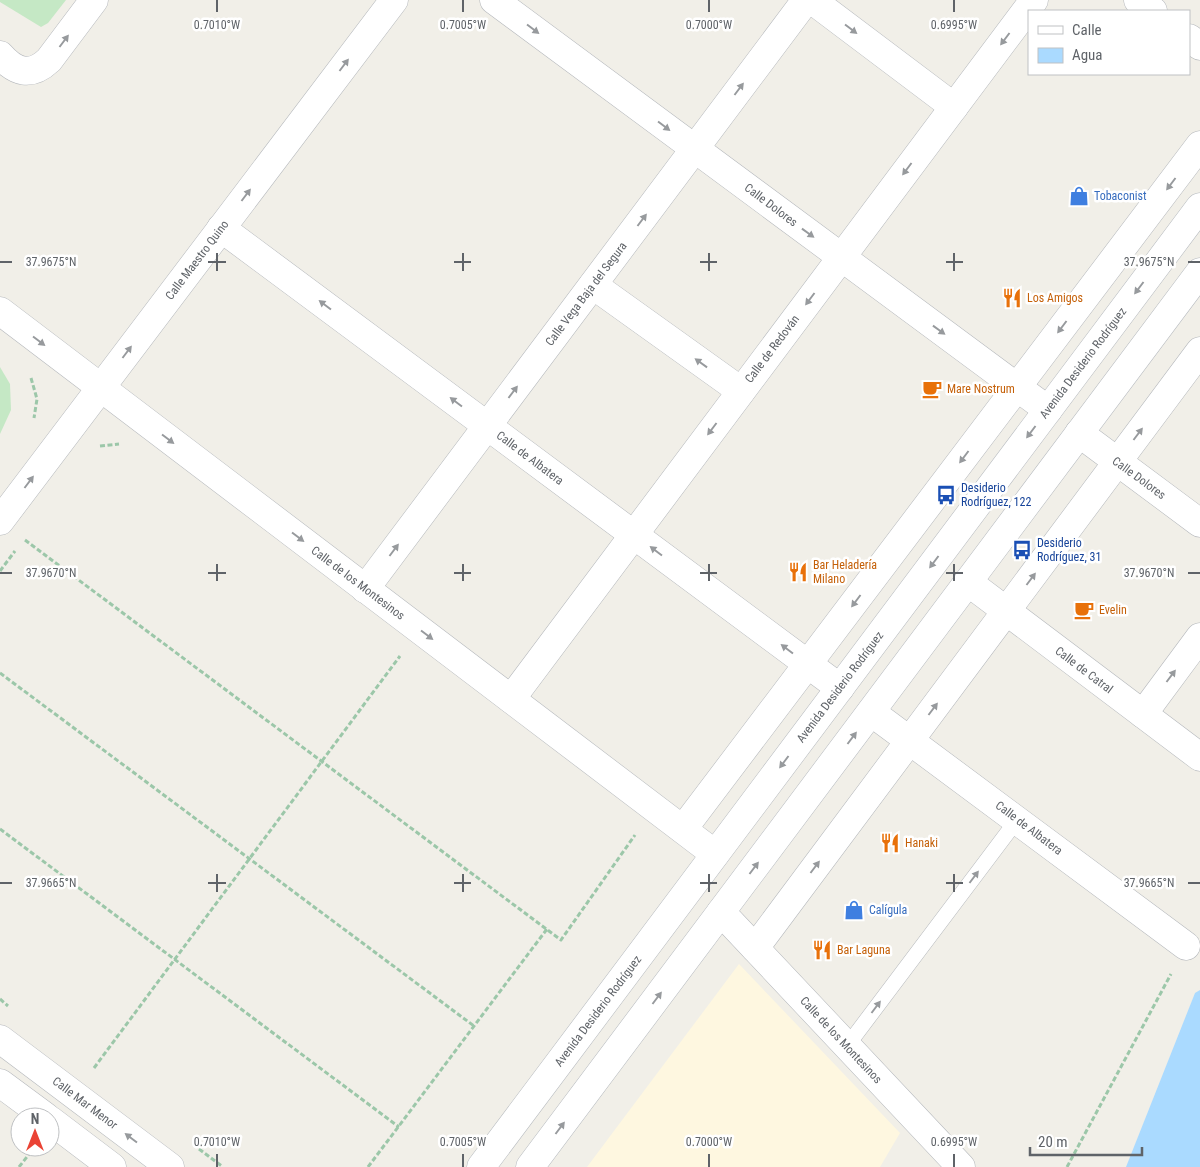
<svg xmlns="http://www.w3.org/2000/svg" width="1200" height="1167" font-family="'Roboto Condensed',sans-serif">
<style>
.commercial{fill:#fef7e0}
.green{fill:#c5e8c5}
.water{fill:#aadaff}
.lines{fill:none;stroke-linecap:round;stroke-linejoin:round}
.lane-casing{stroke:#b5b8bc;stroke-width:16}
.street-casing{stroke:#b5b8bc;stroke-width:29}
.secondary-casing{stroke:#b6babf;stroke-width:29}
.path{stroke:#9cc7a9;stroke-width:3;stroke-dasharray:5 2.5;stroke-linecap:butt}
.lane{stroke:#fff;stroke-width:15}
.street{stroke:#fff;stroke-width:28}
.secondary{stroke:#fff;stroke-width:28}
.oneway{fill:#979a9d}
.ticks{fill:none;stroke:#5f6368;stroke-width:2}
.labels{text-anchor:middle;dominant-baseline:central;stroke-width:5;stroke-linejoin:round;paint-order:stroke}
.shop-label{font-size:12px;fill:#366cbe;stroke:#fff;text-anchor:start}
.street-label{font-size:12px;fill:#5f6368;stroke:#fff}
.food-label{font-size:12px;fill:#c56008;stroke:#fff;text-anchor:start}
.transit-label{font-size:12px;fill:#164399;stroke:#fff;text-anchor:start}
.ticks-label{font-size:12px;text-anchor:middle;fill:#5f6368;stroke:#fff;stroke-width:5;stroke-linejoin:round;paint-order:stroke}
</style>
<rect width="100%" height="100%" fill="#f1efe8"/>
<path class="commercial" d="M739 964 900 1133 880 1167H587Z"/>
<g class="green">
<path d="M0 0H66L48 23 41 27 0 2Z"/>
<path d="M0 367 10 384 11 410 0 434Z"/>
</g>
<path class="water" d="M1200 990V1167H1126L1195 993Z"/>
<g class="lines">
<defs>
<path id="lane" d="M847 1046 1017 820"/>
<g id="street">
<path d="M494 0 1048 410"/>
<path d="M812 0 954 107"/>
<path d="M1138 0 1153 11"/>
<path d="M1189 38 1200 46"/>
<path d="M0 55C16 73 31 77 49 60L94 0"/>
<path d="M221 228 840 688"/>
<path d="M593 285 741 391"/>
<path d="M0 311 715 854"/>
<path d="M1079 433 1200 523"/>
<path d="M0 521 394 0"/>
<path d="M968 582 1200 757"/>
<path d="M365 589 806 0"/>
<path d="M511 699 1034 0"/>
<path d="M871 712 1186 946"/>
<path d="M1143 714 1200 637"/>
<path d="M683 829 1200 145"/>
<path d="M721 912 961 1167"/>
<path d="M755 948 1200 351"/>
<path d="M0 1039 170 1167"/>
<path d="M0 1083 46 1117"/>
<path d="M50 1120 112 1167"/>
</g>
<g id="secondary">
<path d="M481 1167 1200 207"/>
<path d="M530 1167 1200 272"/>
</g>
</defs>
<use href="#lane" class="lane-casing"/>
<use href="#street" class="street-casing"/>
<use href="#secondary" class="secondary-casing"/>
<g class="path">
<path d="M31 378 37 399 34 418"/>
<path d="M100 446 119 444"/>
<path d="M25 540 561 940 635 835"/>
<path d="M0 571 15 551"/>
<path d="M0 673 474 1026"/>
<path d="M0 829 399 1127"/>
<path d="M0 999 8 1006"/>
<path d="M94 1068 400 656"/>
<path d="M199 1149 223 1167"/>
<path d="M19 1167 34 1148"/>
<path d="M368 1167 547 929"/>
<path d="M1067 1167 1171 974"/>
</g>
<use href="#lane" class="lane"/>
<use href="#street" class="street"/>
<use href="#secondary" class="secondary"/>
</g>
<defs><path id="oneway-solid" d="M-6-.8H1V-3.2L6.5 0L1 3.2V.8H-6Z" transform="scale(1.25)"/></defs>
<g class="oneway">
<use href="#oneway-solid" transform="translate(533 29) rotate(37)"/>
<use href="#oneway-solid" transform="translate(851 29) rotate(37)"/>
<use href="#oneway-solid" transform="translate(1005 39) rotate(127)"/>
<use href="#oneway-solid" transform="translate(64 41) rotate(-53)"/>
<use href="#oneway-solid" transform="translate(344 65) rotate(-53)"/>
<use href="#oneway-solid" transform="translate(739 89) rotate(-53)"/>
<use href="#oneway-solid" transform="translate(664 126) rotate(37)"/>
<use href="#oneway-solid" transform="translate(907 169) rotate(127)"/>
<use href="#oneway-solid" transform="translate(1171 184) rotate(127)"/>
<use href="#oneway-solid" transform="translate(246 195) rotate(-53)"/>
<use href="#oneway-solid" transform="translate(642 220) rotate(-53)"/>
<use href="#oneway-solid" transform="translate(808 233) rotate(36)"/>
<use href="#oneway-solid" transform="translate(1139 288) rotate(127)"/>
<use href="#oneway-solid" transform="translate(810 299) rotate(127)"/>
<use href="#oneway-solid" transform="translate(325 305) rotate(-143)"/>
<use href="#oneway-solid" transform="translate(1062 327) rotate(127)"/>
<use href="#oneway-solid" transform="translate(939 330) rotate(36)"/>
<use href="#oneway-solid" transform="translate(39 341) rotate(37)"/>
<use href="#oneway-solid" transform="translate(127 352) rotate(-53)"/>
<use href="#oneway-solid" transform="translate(701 363) rotate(-144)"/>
<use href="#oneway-solid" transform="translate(513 392) rotate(-53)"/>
<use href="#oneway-solid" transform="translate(456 402) rotate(-143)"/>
<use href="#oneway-solid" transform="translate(712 429) rotate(127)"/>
<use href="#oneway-solid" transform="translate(1031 432) rotate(127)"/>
<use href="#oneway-solid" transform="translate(1138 434) rotate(-53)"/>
<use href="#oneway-solid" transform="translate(168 439) rotate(37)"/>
<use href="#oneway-solid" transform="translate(964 457) rotate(127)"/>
<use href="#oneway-solid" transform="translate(29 482) rotate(-53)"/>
<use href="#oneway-solid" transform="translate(298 537) rotate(37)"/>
<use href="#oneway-solid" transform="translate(394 550) rotate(-53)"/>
<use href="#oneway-solid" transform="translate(656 551) rotate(-143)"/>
<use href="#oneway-solid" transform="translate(934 562) rotate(127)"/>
<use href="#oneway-solid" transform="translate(1031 579) rotate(-53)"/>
<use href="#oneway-solid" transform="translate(856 601) rotate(127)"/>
<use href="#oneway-solid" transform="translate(427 635) rotate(37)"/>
<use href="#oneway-solid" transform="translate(787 649) rotate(-143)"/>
<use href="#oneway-solid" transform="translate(1171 676) rotate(-53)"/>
<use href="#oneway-solid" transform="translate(933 709) rotate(-53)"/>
<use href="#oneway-solid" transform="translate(852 738) rotate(-53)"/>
<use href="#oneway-solid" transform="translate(784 762) rotate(127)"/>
<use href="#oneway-solid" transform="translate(815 867) rotate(-53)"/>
<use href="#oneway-solid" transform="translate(754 868) rotate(-53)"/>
<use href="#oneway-solid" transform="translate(974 877) rotate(-53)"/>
<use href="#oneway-solid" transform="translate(657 998) rotate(-53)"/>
<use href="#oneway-solid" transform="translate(876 1007) rotate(-53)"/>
<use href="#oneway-solid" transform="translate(560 1128) rotate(-53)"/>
<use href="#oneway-solid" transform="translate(131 1138) rotate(-143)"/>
</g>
<path class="ticks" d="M217 0V12M463 0V12M709 0V12M954 0V12M217 253V271M463 253V271M709 253V271M954 253V271M0 262H12M208 262H226M454 262H471M700 262H717M946 262H963M1188 262H1200M217 564V581M463 564V581M709 564V581M954 564V581M0 573H12M208 573H226M454 573H471M700 573H717M946 573H963M1188 573H1200M217 874V892M463 874V892M709 874V892M954 874V892M0 883H12M208 883H226M454 883H471M700 883H717M946 883H963M1188 883H1200M217 1154V1167M463 1154V1167M709 1154V1167M954 1154V1167"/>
<defs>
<symbol id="shop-bare" viewBox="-9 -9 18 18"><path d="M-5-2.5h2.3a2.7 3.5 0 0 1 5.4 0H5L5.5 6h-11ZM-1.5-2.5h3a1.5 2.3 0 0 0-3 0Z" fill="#3f7fe0" stroke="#fff" stroke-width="2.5" paint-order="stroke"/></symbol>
<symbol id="restaurant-bare" viewBox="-9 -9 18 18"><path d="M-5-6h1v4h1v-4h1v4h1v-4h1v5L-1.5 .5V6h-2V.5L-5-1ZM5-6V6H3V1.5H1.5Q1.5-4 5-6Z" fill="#e8710a" stroke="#fff" stroke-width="2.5" paint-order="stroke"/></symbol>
<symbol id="cafe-bare" viewBox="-9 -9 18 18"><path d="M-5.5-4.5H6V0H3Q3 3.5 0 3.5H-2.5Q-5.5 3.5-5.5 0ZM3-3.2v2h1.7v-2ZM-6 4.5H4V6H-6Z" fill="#e8710a" stroke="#fff" stroke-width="2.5" paint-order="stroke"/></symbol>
<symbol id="bus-bare" viewBox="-9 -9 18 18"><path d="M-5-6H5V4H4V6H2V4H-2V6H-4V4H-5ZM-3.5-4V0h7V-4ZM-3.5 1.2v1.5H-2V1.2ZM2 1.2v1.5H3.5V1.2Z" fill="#1a4fb4" stroke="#fff" stroke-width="2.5" paint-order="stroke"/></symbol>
</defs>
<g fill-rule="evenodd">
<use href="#shop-bare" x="1065" y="182" width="28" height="28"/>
<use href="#restaurant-bare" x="998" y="284" width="28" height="28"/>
<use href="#cafe-bare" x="918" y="375" width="28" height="28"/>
<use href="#bus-bare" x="932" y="481" width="28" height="28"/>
<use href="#bus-bare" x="1008" y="536" width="28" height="28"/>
<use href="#restaurant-bare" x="784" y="558" width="28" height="28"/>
<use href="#cafe-bare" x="1070" y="596" width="28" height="28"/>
<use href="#restaurant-bare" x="876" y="829" width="28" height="28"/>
<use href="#shop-bare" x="840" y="896" width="28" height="28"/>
<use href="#restaurant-bare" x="808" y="936" width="28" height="28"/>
</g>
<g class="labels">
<g class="shop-label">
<text x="1094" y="196">Tobaconist</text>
<text x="869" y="910">Calígula</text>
</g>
<g class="street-label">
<text transform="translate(771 205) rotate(37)">Calle Dolores</text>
<text transform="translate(197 260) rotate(-53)">Calle Maestro Quino</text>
<text transform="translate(586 294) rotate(-53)">Calle Vega Baja del Segura</text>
<text transform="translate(772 349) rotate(-53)">Calle de Redován</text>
<text transform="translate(1083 363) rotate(-53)">Avenida Desiderio Rodríguez</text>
<text transform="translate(530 458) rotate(37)">Calle de Albatera</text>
<text transform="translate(1139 478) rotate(36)">Calle Dolores</text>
<text transform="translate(358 583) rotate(37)">Calle de los Montesinos</text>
<text transform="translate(1084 670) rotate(37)">Calle de Catral</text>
<text transform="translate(840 687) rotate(-53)">Avenida Desiderio Rodríguez</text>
<text transform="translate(1029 828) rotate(37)">Calle de Albatera</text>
<text transform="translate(598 1011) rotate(-53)">Avenida Desiderio Rodríguez</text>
<text transform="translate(841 1040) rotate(47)">Calle de los Montesinos</text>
<text transform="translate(85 1103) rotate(37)">Calle Mar Menor</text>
</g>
<g class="food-label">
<text x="1027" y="298">Los Amigos</text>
<text x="947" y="389">Mare Nostrum</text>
<text x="813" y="565">Bar Heladería<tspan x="813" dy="14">Milano</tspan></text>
<text x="1099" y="610">Evelin</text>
<text x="905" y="843">Hanaki</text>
<text x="837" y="950">Bar Laguna</text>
</g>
<g class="transit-label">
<text x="961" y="488">Desiderio<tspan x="961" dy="14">Rodríguez, 122</tspan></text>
<text x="1037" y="543">Desiderio<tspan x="1037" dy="14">Rodríguez, 31</tspan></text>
</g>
</g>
<g class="ticks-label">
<text x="217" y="29">0.7010°W</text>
<text x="463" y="29">0.7005°W</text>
<text x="709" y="29">0.7000°W</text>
<text x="954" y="29">0.6995°W</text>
<text x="51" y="266">37.9675°N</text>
<text x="1149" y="266">37.9675°N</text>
<text x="51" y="577">37.9670°N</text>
<text x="1149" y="577">37.9670°N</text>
<text x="51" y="887">37.9665°N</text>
<text x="1149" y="887">37.9665°N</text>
<text x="217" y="1146">0.7010°W</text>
<text x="463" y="1146">0.7005°W</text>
<text x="709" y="1146">0.7000°W</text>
<text x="954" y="1146">0.6995°W</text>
</g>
<rect x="1028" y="10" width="162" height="65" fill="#ffffff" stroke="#bfc1c3"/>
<rect x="1038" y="26" width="25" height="8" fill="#ffffff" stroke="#bfc1c3"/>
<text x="1072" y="35" font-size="15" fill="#5f6368">Calle</text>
<rect x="1038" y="48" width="25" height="15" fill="#aadaff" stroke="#bfc1c3"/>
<text x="1072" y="60" font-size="15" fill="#5f6368">Agua</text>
<g transform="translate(35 1132)"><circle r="24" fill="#ffffff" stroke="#bfc1c3"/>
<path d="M0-4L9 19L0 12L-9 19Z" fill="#ea4335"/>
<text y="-8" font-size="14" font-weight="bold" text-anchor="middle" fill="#5f6368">N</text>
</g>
<path d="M1030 1147v8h112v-8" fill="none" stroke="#5f6368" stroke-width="2.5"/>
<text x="1038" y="1147" font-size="15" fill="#5f6368" stroke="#ffffff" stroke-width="4" paint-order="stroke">20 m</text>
</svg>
